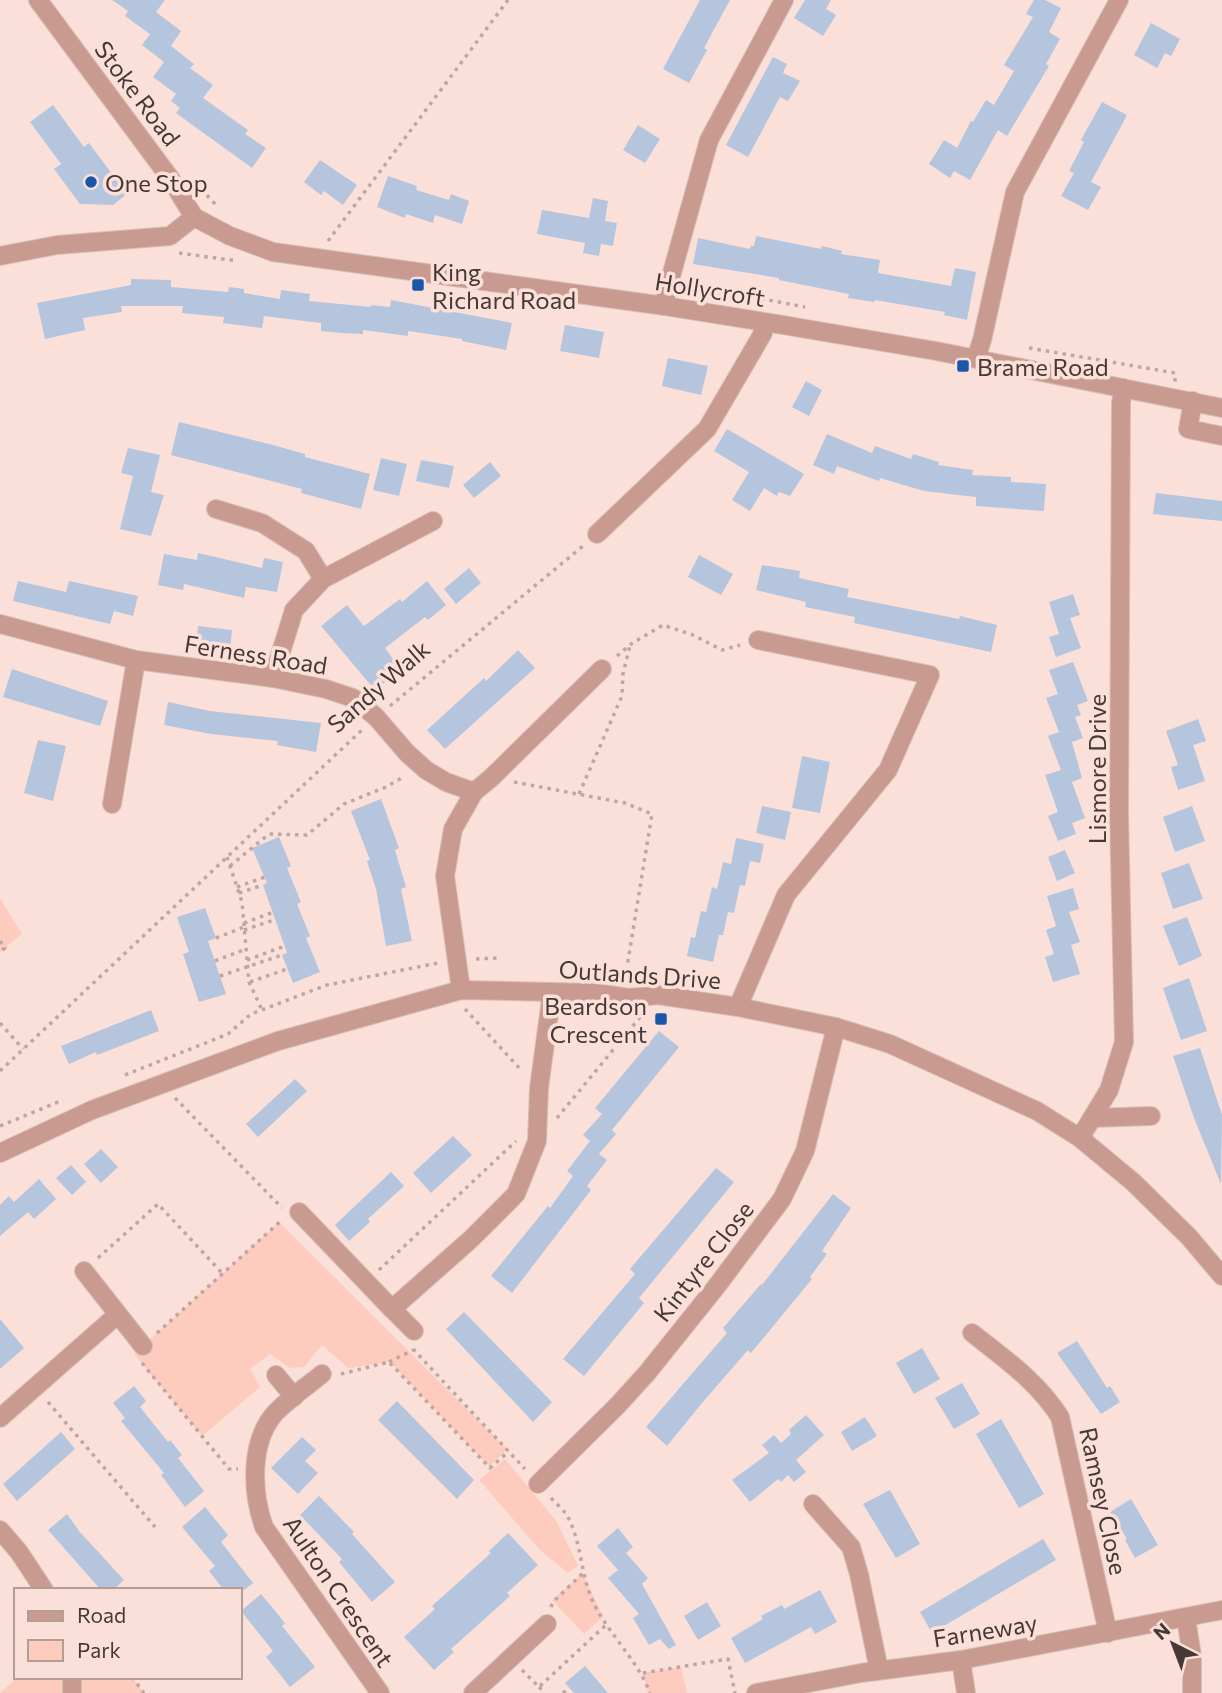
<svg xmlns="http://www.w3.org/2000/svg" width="1222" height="1693" font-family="Commissioner,sans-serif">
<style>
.green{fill:#fecbbf}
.building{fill:#b4c5dd}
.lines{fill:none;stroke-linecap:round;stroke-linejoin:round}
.minor-casing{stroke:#d7beb8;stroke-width:20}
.path{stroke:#bea7a2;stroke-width:3.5;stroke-dasharray:3.5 5;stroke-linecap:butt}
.minor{stroke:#c99a8f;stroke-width:18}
.poi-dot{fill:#1a57a8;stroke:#fbe0d9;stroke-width:2.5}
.labels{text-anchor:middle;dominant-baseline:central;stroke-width:7;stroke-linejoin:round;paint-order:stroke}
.street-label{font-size:24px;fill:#463835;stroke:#fbe0d9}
.poi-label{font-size:24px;fill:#463835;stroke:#fbe0d9;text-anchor:start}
</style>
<rect width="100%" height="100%" fill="#fbe0d9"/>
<g class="green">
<path d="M0 898 22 934 0 952Z"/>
<path d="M279 1222 507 1449 489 1467 390 1362 348 1368 322 1345 304 1367 290 1368 270 1354 250 1369 260 1387 202 1436 134 1354Z"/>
<path d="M505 1459 557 1522 578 1566 568 1573 541 1551 479 1480Z"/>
<path d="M583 1573 603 1617 584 1634 552 1600Z"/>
<path d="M681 1667 687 1693H648L643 1673Z"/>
<path d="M18 1677H132L144 1693H0Z"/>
</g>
<g class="building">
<path d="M112 0H165L156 12 181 31 171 46 194 64 190 68 213 85 203 98 248 130 245 134 266 148 252 168 176 113 180 108 171 101 176 94 153 77 164 62 142 45 150 34 125 16 128 11Z"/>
<path d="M700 0H730L704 48 707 50 689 83 663 69Z"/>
<path d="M805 0H831L826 9 836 15 823 36 794 18Z"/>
<path d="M1034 0H1045L1061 8 1049 32 1060 39 1046 64 1049 66 1007 136 998 130 970 180 954 171 950 178 929 164 944 140 957 148 971 121 973 122 986 100 994 105 1014 71 1004 65 1033 17 1026 14Z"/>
<path d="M1151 23 1180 39 1171 56 1165 53 1157 68 1134 55Z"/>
<path d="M773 57 787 64 783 73 800 81 788 101 780 97 748 157 726 145Z"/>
<path d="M1102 102 1127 115 1091 182 1101 187 1088 210 1061 196 1074 173 1069 171 1084 142 1081 140Z"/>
<path d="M53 105 84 147 89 143 127 194 113 205 80 204 54 169 61 164 30 122Z"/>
<path d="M638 125 660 139 645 163 623 150Z"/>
<path d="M320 160 357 185 343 205 324 191 321 195 304 182Z"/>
<path d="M388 176 417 186 416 190 449 200 451 194 469 201 462 224 435 215 433 223 406 214 405 218 377 207Z"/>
<path d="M593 198 608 201 605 221 617 223 613 246 601 244 599 256 583 253 585 243 537 234 542 210 589 218Z"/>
<path d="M756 236 821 249 822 246 842 251 841 254 880 260 878 273 951 286 955 268 976 272 967 320 944 315 945 312 875 300 874 302 848 298 849 294 779 280V278L693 264 698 238 750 249 751 246H754Z"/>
<path d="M131 279 171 280V287L228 292 229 287 244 289V293L280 299 281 290 310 294 309 301 371 307V305L390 307 391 300 512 323 506 350 462 341V339L408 331V336L363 330V334L341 333 321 331V323L264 316 262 328 223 323 224 317 182 313 183 306H121L122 312 83 318 85 330 45 339 37 303 131 285Z"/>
<path d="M565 325 604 332 599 358 560 351Z"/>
<path d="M668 358 708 366 701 395 662 386Z"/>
<path d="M806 381 822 390 809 416 792 407Z"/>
<path d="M179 422 273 445 305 454V457L370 474 361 509 301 493 302 489 171 455Z"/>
<path d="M727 429 804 474 790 496 779 492 777 496 764 488 750 511 732 500 749 472 714 451Z"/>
<path d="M827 434 872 453 875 446 911 459 913 454 939 462 938 465 973 470 972 475 1011 477V482L1046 484 1044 511 976 506V497L924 491 880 478 879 481 837 466 834 474 813 465Z"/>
<path d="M128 448 160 455 151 492 164 495 151 536 120 529 133 476 121 473Z"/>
<path d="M381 458 407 464 399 496 373 490Z"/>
<path d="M421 460 454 466 449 488 416 481Z"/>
<path d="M490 462 501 476 474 498 463 485Z"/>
<path d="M1156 493 1222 501V521L1153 514Z"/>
<path d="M198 553 262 568 264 558 283 562 277 592 246 587 244 598 184 584 183 590 158 585 164 554 197 560Z"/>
<path d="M699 555 733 574 721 595 688 577Z"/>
<path d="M762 565 800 571 799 578 849 589 847 597 959 619 960 616 997 625 991 652 854 623 855 617 805 607 806 602 756 590Z"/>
<path d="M469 568 481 583 456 604 444 589Z"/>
<path d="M18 581 66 592 69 581 138 596 133 616 114 611 110 624 13 601Z"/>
<path d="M427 581 446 605 428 620 425 617 385 648 401 670 375 690 321 626 347 605 364 626 400 599 402 602Z"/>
<path d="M1073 594 1080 615 1070 618 1081 648 1056 657 1049 637 1059 634 1049 602Z"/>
<path d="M198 626 232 630 230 650 196 646Z"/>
<path d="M518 650 535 668 445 749 427 730 484 678 486 681Z"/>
<path d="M1073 662 1088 701 1077 705 1081 715 1075 717 1083 738 1072 742 1082 778 1072 782 1085 818 1072 823 1076 834 1058 841 1048 816 1058 812 1045 775 1061 770 1048 736 1059 732 1046 698 1058 694 1049 670Z"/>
<path d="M12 669 108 701 100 726 3 697Z"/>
<path d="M168 702 210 711 321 723 316 752 277 745 278 741 211 734 164 725Z"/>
<path d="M1198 719 1206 741 1193 745 1205 781 1178 790 1171 767 1178 765 1166 731Z"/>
<path d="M38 740 66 746 53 801 24 793Z"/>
<path d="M802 756 830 762 820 813 792 808Z"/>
<path d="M381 799 399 848 395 850 406 887 401 889 412 941 386 946 376 889 367 861 370 860 351 811Z"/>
<path d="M762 806 791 812 785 840 756 833Z"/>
<path d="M1192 806 1205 841 1175 852 1163 817Z"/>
<path d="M279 837 291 866 287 868 301 902 297 904 310 936 306 938 320 972 293 983 282 955 287 953 263 885 267 883 252 848Z"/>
<path d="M736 838 764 844 760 863 750 861 745 886 740 885 734 913 728 912 723 935H719L713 962 687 956 691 937 695 938 701 911 706 912 712 887 717 889 723 862 731 864Z"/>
<path d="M1065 850 1075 873 1057 881 1048 857Z"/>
<path d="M1189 863 1203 899 1173 909 1161 873Z"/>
<path d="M1073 888 1079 909 1069 912 1080 942 1071 945 1080 974 1053 982 1045 957 1054 954 1046 930 1056 926 1047 896Z"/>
<path d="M205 908 216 938 208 941 226 994 199 1002 183 954 189 952 177 917Z"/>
<path d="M1187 917 1202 956 1179 966 1163 926Z"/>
<path d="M1189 978 1207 1031 1181 1040 1163 988Z"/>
<path d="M151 1010 159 1031 97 1055 96 1052 69 1064 61 1046Z"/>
<path d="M659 1031 679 1047 612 1130 616 1134 599 1154 607 1160 587 1186 591 1190 512 1293 491 1276 548 1206 550 1208 573 1176 567 1171 590 1141 583 1135 602 1114 595 1108Z"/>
<path d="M1200 1048 1222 1115 1221 1184 1194 1118 1173 1056Z"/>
<path d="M295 1079 307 1091 258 1137 246 1124Z"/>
<path d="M453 1136 472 1155 431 1193 413 1173Z"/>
<path d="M101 1149 118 1167 101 1183 84 1164Z"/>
<path d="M71 1165 86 1182 72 1195 56 1178Z"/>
<path d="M716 1168 734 1182 639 1298 644 1303 584 1376 563 1359 635 1274 630 1269Z"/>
<path d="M391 1172 404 1186 368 1219 370 1222 349 1241 335 1225Z"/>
<path d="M39 1179 56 1199 34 1219 28 1212 0 1236V1205L9 1196 14 1202Z"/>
<path d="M833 1194 851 1208 822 1251 827 1254 810 1277 812 1279 751 1353 748 1350 702 1403 667 1446 646 1427 727 1333 723 1328 761 1284 762 1285Z"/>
<path d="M464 1312 552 1402 533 1422 446 1329Z"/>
<path d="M0 1319 24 1348 0 1369Z"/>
<path d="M1077 1341 1107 1388 1110 1386 1120 1402 1101 1414 1057 1353Z"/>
<path d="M922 1348 940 1379 914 1394 896 1363Z"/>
<path d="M962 1383 980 1414 954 1429 935 1398Z"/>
<path d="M134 1386 146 1401 140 1407 168 1442 170 1440 182 1455 178 1458 204 1491 185 1507 161 1475 164 1473 121 1421 125 1418 113 1403Z"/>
<path d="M397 1401 474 1480 457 1499 378 1420Z"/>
<path d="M806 1415 824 1435 796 1460 806 1472 794 1482 788 1475 781 1482 778 1479 750 1502 732 1480 769 1453 762 1445 774 1435 781 1443 791 1434 789 1430Z"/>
<path d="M865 1417 877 1436 852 1451 841 1432Z"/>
<path d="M1001 1419 1044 1494 1019 1508 976 1434Z"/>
<path d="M61 1432 75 1449 17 1501 3 1484Z"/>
<path d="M302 1437 316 1450 305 1461 318 1473 298 1494 271 1468Z"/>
<path d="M890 1490 920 1544 896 1558 863 1504Z"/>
<path d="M319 1496 354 1532 352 1534 395 1582 372 1602 339 1562 342 1559 300 1515Z"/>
<path d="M1131 1499 1158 1545 1135 1558 1125 1540 1127 1539 1110 1512Z"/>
<path d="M205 1507 228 1535 221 1542 253 1583 244 1590H224L209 1571 215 1566 182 1527Z"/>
<path d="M67 1514 79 1531 124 1580 113 1590H101L48 1530Z"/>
<path d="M618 1528 633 1547 626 1553 648 1578 642 1584 676 1645 669 1649 660 1639 649 1645 633 1618 639 1614 608 1578 618 1570 597 1546Z"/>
<path d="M508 1533 538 1565 507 1593 510 1596 451 1649 454 1652 434 1670 404 1637 435 1609 432 1606 491 1553 489 1551Z"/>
<path d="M1043 1539 1056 1560 932 1633 920 1612Z"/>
<path d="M820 1590 837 1622 815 1634 811 1627 745 1663 731 1638 763 1619 761 1616 782 1605 784 1609Z"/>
<path d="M261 1594 285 1623 282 1626 315 1667 290 1687 266 1657 273 1651 241 1611Z"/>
<path d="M707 1602 721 1626 698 1640 684 1616Z"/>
<path d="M585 1666 608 1693H574L565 1683Z"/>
</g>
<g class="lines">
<defs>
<g id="minor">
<path d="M38 0 170 178 194 217"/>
<path d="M194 217 230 236 273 252 665 306 783 325 936 351 1222 408"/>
<path d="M0 256 57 245 170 236 194 217"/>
<path d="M665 306 666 294 709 140 784 0"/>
<path d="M976 358 982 340 1015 192 1119 0"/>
<path d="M1193 401 1188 429 1222 436"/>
<path d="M216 509 262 523 306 551 323 579"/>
<path d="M597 534 707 429 763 333V323"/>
<path d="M0 624 136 660 273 678 326 689 353 698 376 717 407 753 426 770 446 782 474 792"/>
<path d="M273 678 294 610 323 579 433 521"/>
<path d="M112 804 136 660"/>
<path d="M461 990 445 876 453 829 474 792 491 778 602 669"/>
<path d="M738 1007 786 895 888 770 930 675 758 640"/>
<path d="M1092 1118 1151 1116"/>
<path d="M1080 1138 1109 1090 1124 1042 1119 814 1121 403 1123 388"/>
<path d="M0 1153 92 1110 278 1041 461 990 596 993 629 998 658 995 738 1007 836 1027 890 1044 1037 1111 1080 1138 1133 1182 1189 1237 1222 1276"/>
<path d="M299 1212 392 1309 471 1239 516 1194 537 1141 539 1088 552 992"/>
<path d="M84 1271 143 1346"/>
<path d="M392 1309 414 1331"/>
<path d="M972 1333C1005 1359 1038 1382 1060 1417L1108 1633"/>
<path d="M322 1374C307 1386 290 1398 276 1412 249 1441 252 1493 264 1527L380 1693"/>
<path d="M276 1375 294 1397"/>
<path d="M0 1418 117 1315"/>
<path d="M538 1484 617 1406 647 1373 716 1287 782 1199 805 1151 836 1027"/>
<path d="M813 1504 851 1547 859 1574 879 1670"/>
<path d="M0 1530 19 1552 44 1590"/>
<path d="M1186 1618 1192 1656V1693"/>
<path d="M961 1660 966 1693"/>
<path d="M72 1693V1677"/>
<path d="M473 1693 547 1624"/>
<path d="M756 1693 861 1673 961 1660 1222 1610"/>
</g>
</defs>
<use href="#minor" class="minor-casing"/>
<g class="path">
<path d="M201 189 217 206"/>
<path d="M328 241 508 0"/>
<path d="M179 253 238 261"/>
<path d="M719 294H737L805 307"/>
<path d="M1029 348 1175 373V382"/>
<path d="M617 656 631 644 663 625 693 635 722 650 740 645"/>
<path d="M390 706 583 546"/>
<path d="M514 782 625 803 652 814 628 961V981"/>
<path d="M579 794 622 696 623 674 630 645"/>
<path d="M227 857 242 902 249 982 262 1010"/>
<path d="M230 866 269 834 307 835 344 804 386 787 405 776"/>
<path d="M237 887 265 877"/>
<path d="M239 893 263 885"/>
<path d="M244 923 274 912"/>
<path d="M244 930 274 920"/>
<path d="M216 938 244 927"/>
<path d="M0 941 5 948 0 952"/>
<path d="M476 959 497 958"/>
<path d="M247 960 285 946"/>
<path d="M215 961 246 949"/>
<path d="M220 976 282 955"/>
<path d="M250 982 287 969"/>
<path d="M465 1009 522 1071"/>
<path d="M0 1023 23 1049"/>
<path d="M0 1071 363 729"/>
<path d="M125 1075 228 1034 251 1014 327 985 438 963"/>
<path d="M175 1098 282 1208"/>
<path d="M557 1118 641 1016"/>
<path d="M0 1126 63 1100"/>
<path d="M98 1258 158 1204 222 1273"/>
<path d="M379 1270 516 1141"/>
<path d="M157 1333 283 1219"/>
<path d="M413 1349 525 1469"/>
<path d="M389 1362 413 1350"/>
<path d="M142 1363 229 1469H238"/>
<path d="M341 1374 389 1362 490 1468 509 1451"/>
<path d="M48 1402 155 1527"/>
<path d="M551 1498C556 1503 562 1509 566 1514 582 1540 580 1574 593 1602 609 1635 637 1659 650 1693"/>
<path d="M551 1607 553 1602 583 1573"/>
<path d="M522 1670 539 1687 607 1624"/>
<path d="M643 1673 728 1659 735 1693"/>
<path d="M132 1677 144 1693"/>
<path d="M539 1687 545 1693"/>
<path d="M563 1693 569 1688"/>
</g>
<use href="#minor" class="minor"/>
</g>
<g class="poi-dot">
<circle cx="91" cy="182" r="7"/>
<rect x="411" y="278" width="14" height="14" rx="3.5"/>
<rect x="956" y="359" width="14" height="14" rx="3.5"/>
<rect x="654" y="1012" width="14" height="14" rx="3.5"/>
</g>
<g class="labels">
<g class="street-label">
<text transform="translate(138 93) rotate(53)">Stoke Road</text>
<text transform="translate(710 289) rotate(9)">Hollycroft</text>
<text transform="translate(256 654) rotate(9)">Ferness Road</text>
<text transform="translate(378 686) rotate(-41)">Sandy Walk</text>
<text transform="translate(1096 769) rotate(-90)">Lismore Drive</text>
<text transform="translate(640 974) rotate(4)">Outlands Drive</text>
<text transform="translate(703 1261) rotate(-52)">Kintyre Close</text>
<text transform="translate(1104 1501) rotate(78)">Ramsey Close</text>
<text transform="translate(339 1591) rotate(56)">Aulton Crescent</text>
<text transform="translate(985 1630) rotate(-9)">Farneway</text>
</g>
<g class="poi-label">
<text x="105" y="182">One Stop</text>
<text x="432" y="271">King<tspan x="432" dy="28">Richard Road</tspan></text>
<text x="977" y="366">Brame Road</text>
<text x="647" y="1005" text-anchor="end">Beardson<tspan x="647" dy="28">Crescent</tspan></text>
</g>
</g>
<rect x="14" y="1588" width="228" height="91" fill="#fbe0d9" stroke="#b39d97" stroke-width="2"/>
<rect x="28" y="1611" width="35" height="10" fill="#c99a8f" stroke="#b39d97" stroke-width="2"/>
<text x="77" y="1623" font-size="21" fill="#463835">Road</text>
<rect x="28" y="1640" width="35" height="21" fill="#fecbbf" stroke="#b39d97" stroke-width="2"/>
<text x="77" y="1658" font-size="21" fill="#463835">Park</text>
<g transform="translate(1173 1644) rotate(318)" stroke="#fbe0d9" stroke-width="5" paint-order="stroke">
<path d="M0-5L12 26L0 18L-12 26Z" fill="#463835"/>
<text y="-10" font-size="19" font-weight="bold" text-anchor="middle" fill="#463835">N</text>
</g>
</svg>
